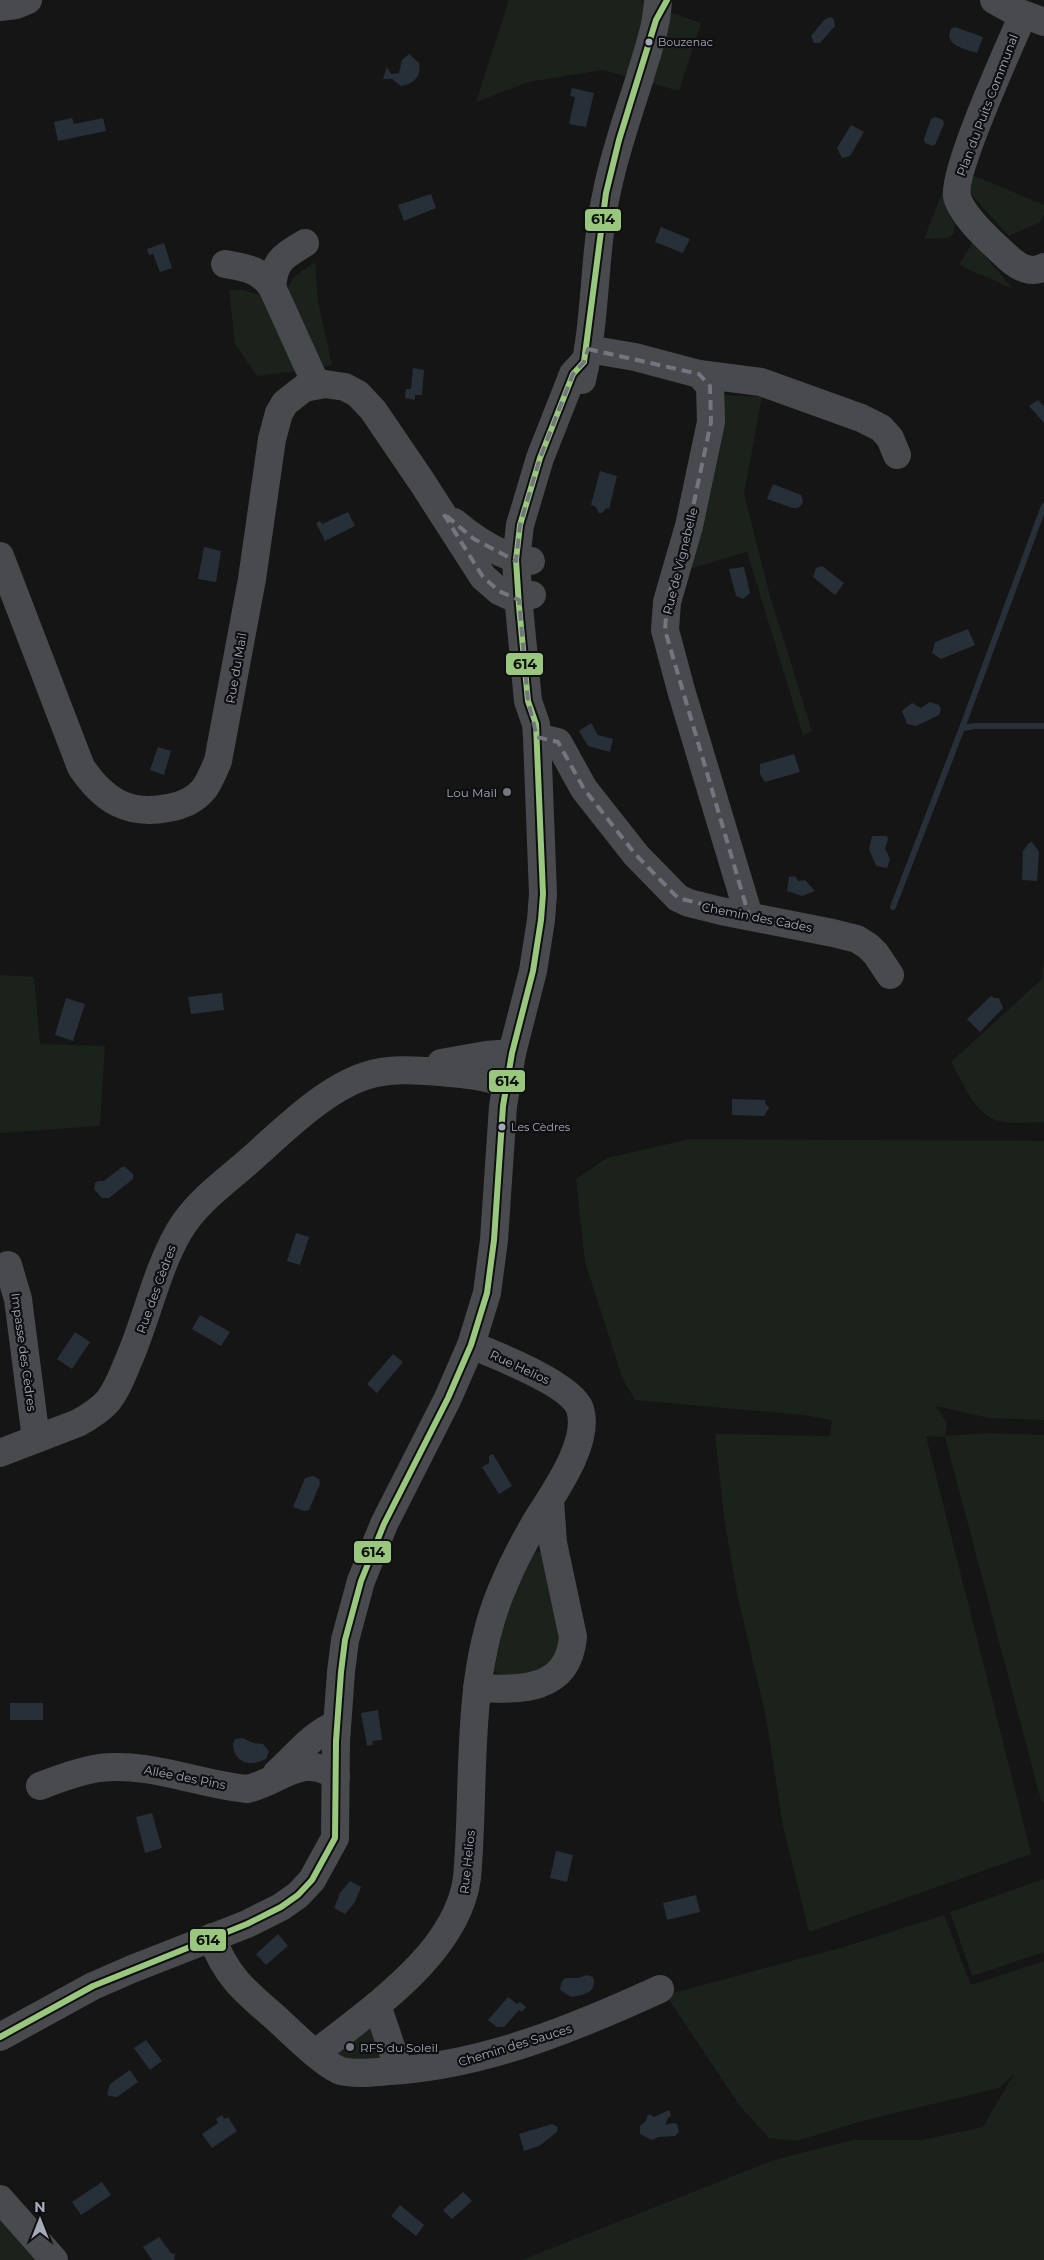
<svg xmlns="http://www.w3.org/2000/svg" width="1044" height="2260" font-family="Montserrat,sans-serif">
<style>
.green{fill:#1b221c}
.water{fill:#273038}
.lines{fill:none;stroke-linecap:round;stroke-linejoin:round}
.stream{stroke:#273038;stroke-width:6}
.minor{stroke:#494a4e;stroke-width:28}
.bus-1-casing{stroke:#0f0f11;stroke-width:10}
.bus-1{stroke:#98c77d;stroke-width:6}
.marked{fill:none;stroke:#73767e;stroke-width:4;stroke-dasharray:10 6;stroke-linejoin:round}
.bus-dot{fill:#a5aab7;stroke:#0f0f11;stroke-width:2}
.poi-dot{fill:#73767e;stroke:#0f0f11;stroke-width:2}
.labels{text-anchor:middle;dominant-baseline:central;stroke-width:4.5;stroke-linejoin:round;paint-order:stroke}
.bus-label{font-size:11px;fill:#a5aab7;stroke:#0f0f11;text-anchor:start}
.street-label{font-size:12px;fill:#a5aab7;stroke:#0f0f11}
.poi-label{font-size:12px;fill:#a5aab7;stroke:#0f0f11;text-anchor:end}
.line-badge{stroke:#0f0f11;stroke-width:2}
.pale-badge-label{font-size:14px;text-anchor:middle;font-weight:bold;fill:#111}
</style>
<rect width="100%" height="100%" fill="#151515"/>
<g class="green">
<path d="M509 0H641L642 3 701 23 679 91 603 70 528 82 476 102Z"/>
<path d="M970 174 1044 205V214L1040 222 1009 236 975 199 967 186Z"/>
<path d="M943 191 950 217 955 224 954 233 948 238 924 239Z"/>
<path d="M973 242 1013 289 959 265Z"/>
<path d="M315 262 318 302 332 365 320 368 287 290 293 278Z"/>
<path d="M229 290H243L261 295 296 371 257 376 235 344Z"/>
<path d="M726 395 762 397 744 494 770 596 812 731 803 735 747 552 689 569 716 466 722 396Z"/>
<path d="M1044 959V1122C1031 1122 1017 1124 1004 1122 975 1118 964 1084 951 1062L1042 979Z"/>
<path d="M0 975 34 977 40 1044 105 1046 100 1126 0 1133Z"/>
<path d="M690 1139 1044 1141V1420L989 1418 936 1406 947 1424 945 1436 988 1433 1044 1435V1803L1041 1800 945 1437 926 1436 1031 1854 809 1932 783 1826 766 1717 737 1593 724 1517 715 1434 830 1436 832 1420 804 1415 635 1400 622 1377 585 1262 576 1179 607 1158Z"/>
<path d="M537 1552H541L562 1636 555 1657 539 1672 504 1677 496 1673 491 1666 505 1608 532 1555Z"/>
<path d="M1044 1879V1952L972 1976 950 1912Z"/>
<path d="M944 1915 971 1985 1044 1961V2260H522L771 2161 853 2140H922L983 2127 1014 2074 999 2088 866 2120 796 2141 769 2138 740 2106 666 1995 847 1946Z"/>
<path d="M370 2024 389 2056 356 2064 338 2055V2049Z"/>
<path d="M0 2220 40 2260H0Z"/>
</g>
<g class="water">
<path d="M830 17 834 19 835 26 820 43H814L811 36 824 20Z"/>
<path d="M955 27 983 37 977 53C965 49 943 45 951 29Z"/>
<path d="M409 54 419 63C422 76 414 84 401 86L392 79H383L387 67 391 74 399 73 402 60Z"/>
<path d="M572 88 594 93 586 127 569 124 575 97 570 96Z"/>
<path d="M936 117 943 120 944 124 936 143 933 146 925 143 924 139 931 119Z"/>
<path d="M72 118 74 124 103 118 106 131 58 141 54 122Z"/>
<path d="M851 125 864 132 850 156 842 158 837 148Z"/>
<path d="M431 194 436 208 404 221 398 205Z"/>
<path d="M661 227 690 239 683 253 655 242Z"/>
<path d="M164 243 172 268 160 272 153 254 149 255 147 249Z"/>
<path d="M413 368 424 370 422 395H415V400L405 398 406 389H411Z"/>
<path d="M1038 400 1044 406V423L1029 406Z"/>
<path d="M600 471 617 476 609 509 606 508 602 513H599L595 506 591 505Z"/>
<path d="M773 484 801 495 803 502C801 507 798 508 793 508L767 499Z"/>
<path d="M348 512 355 526 325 541 316 523 320 521 322 524Z"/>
<path d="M204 547 221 551 216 582 198 579Z"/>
<path d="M822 566 844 583 835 595 813 577 816 568Z"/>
<path d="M744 567 750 593 743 599 736 596 729 569Z"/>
<path d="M968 629 975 645 941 659 932 653 935 642Z"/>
<path d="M930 702 939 705 941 709 939 715 916 726 907 724 902 711 912 703 921 708Z"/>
<path d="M591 723 598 735 613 739 610 752 588 746 579 731Z"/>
<path d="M158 747 171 751 164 775 150 770Z"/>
<path d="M794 754 800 772 765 782 760 774V764Z"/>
<path d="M872 836H887L888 840 885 848 890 859 887 868 876 866 869 849Z"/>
<path d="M1032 842 1039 852 1037 881 1022 880 1023 851 1029 843Z"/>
<path d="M795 876 798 881 805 880 815 891 802 896 787 891 789 877Z"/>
<path d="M222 993 224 1010 191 1014 188 997Z"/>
<path d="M991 996 994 998H999L1003 1008 980 1032 967 1019Z"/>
<path d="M66 998 85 1004 73 1041 55 1035Z"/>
<path d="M732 1099 765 1100V1103L769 1108 764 1116 732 1115Z"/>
<path d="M122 1167H125L133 1174V1179L109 1198H102L94 1189 95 1183 98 1181H104Z"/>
<path d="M296 1233 309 1237 300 1265 287 1261Z"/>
<path d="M200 1315 230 1332 221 1346 192 1329Z"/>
<path d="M75 1332 90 1342 72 1369 57 1359Z"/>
<path d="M393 1354 403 1362 377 1393 367 1384Z"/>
<path d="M493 1454 512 1486 499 1494 482 1467 489 1463V1456Z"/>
<path d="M313 1476 319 1479 320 1484 309 1510 304 1511 293 1507 305 1478Z"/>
<rect x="10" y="1703" width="33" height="17"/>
<path d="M378 1710 382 1740 372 1741 373 1745 367 1746 361 1713Z"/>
<path d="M242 1738 254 1743 263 1744 269 1751 266 1759C254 1765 240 1766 234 1751 233 1746 232 1744 235 1739Z"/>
<path d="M152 1813 162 1848 145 1853 136 1817Z"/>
<path d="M556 1851 573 1855 567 1882 550 1878Z"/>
<path d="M350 1881 361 1887 355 1902 345 1914 334 1908 340 1893Z"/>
<path d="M696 1895 700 1912 667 1920 663 1903Z"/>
<path d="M278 1934 288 1946 266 1965 256 1954Z"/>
<path d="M587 1975 593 1977C598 1993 583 1995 571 1997L560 1990 561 1983 565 1978H578Z"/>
<path d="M508 1997 517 2004 520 2002 526 2007 522 2012 519 2010 504 2027H497L488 2020Z"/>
<path d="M146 2040 162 2061 150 2070 134 2048Z"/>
<path d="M130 2070 138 2082 117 2097 109 2096 107 2094 110 2084Z"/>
<path d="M669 2110 671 2116 668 2118 665 2125 673 2123 677 2124 679 2132 675 2136 659 2137 652 2140 640 2134V2126L646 2121 647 2116 650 2114 654 2117Z"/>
<path d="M222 2115 224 2119 228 2117 237 2131 212 2148 202 2134 218 2123 216 2119Z"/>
<path d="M552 2124 558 2127 557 2132 539 2146 524 2151 519 2134Z"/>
<path d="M102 2182 111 2195 81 2215 72 2202Z"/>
<path d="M463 2192 472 2201 452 2219 443 2210Z"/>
<path d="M400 2205 424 2225 416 2236 391 2216Z"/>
<path d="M159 2237 171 2253 175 2254 174 2260H152L143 2247Z"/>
</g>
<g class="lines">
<g class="stream">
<path d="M962 728 975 726H1044"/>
<path d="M893 907 962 728 1044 506"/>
</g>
<g class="minor">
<path d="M994 0 1012 10 1044 22"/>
<path d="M0 7 16 5 28 0"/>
<path d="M1023 15C1010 45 952 172 957 196 961 215 988 239 1002 252 1013 263 1028 276 1044 267"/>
<path d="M225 264C247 268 259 269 272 287L316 384"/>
<path d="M272 287C275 259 283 257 305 243"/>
<path d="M588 349 635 357 699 374 710 386 711 422 689 526 667 602 665 630 681 690 749 916"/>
<path d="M699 374 761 382 861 418 881 428 890 438 897 455"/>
<path d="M582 380C597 318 593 253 607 191 615 151 629 113 641 74 648 50 657 26 658 0"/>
<path d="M454 522C475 540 502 558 531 561"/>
<path d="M0 556 81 767C103 800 128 816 168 808 181 806 195 800 204 789 210 781 214 770 218 761L252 579 272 439 279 413 285 403 304 388 325 384 345 387 358 394 373 410 422 482 483 577 499 591 512 597 532 595"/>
<path d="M537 737 558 742 584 789 636 855 678 898 689 903 721 911 833 933 857 939 868 946 876 954 890 975"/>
<path d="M441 1063 486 1055 512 1053"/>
<path d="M8 1265 18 1299 36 1439"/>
<path d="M0 1453 78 1423C89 1417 100 1410 108 1401 117 1390 122 1376 127 1364 146 1322 155 1274 178 1233 195 1203 224 1183 249 1161 282 1132 323 1090 365 1076 388 1068 416 1070 440 1072 463 1074 485 1076 507 1084"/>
<path d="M477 1688C520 1690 568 1692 573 1637L553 1543 550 1501"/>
<path d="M277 1773C296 1756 312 1734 337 1724"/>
<path d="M40 1786C58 1779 79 1771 99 1768 150 1762 197 1784 247 1789 280 1782 302 1752 336 1776"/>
<path d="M212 1937C225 1976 247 1993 277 2019 291 2032 324 2065 341 2071 356 2075 376 2072 390 2071 485 2065 575 2028 660 1989"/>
<path d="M377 2005 399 2070"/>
<path d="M0 2037 93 1986 132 1969 247 1924 281 1907 298 1895 312 1880 335 1838 336 1741 341 1672 345 1640 361 1581 384 1524 448 1398 471 1345 487 1293 494 1240 503 1106 512 1053 533 971 541 920 543 894 537 737 536 724 528 701 519 606 516 560 520 525 540 458 568 387 573 374 584 362"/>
<path d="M316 2053C371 2009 457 1953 467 1878 476 1779 463 1672 506 1580 514 1560 525 1541 535 1523 552 1495 591 1443 580 1409 572 1385 496 1355 471 1345"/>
<path d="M0 2199 54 2260"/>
</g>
<defs>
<path id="bus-1" d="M0 2037 93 1986 247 1924 281 1907 298 1895 312 1880 335 1838 336 1741 341 1672 345 1640 361 1581 384 1524 448 1398 471 1345 487 1293 494 1240 503 1106 512 1053 533 971 541 920 543 894 536 724 528 701 519 606 516 560 520 525 540 458 573 374 584 362 606 193 619 140 656 20 667 0"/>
</defs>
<use href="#bus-1" class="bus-1-casing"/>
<use href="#bus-1" class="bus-1"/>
</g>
<path class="marked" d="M588 349 699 374 710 386 711 422 689 526 667 602 665 630 749 916 678 898 636 855 584 789 558 742 537 737 528 701 519 600 499 591 483 577 443 513 474 539 516 561 520 525 540 458 573 374 584 362Z"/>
<g class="bus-dot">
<circle cx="649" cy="42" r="4.5"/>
<circle cx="502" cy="1127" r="4.5"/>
</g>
<g class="poi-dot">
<circle cx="507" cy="792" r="5"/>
<circle cx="350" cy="2047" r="5"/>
</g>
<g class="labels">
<g class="bus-label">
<text x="658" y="42">Bouzenac</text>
<text x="511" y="1127">Les Cèdres</text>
</g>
<g class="street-label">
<text transform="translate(987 105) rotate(-69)">Plan du Puits Communal</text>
<text transform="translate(680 561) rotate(-76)">Rue de Vignebelle</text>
<text transform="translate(236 668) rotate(-80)">Rue du Mail</text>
<text transform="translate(757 917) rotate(11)">Chemin des Cades</text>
<text transform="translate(156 1289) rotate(-70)">Rue des Cèdres</text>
<text transform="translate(24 1352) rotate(82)">Impasse des Cèdres</text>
<text transform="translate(520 1367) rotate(25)">Rue Helios</text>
<text transform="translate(185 1777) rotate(11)">Allée des Pins</text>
<text transform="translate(467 1862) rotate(-84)">Rue Helios</text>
<text transform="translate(515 2045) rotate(-17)">Chemin des Sauces</text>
</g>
<g class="poi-label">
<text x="497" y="792">Lou Mail</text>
<text x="360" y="2047" text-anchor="start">RFS du Soleil</text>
</g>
</g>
<g class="line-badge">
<rect x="584" y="208" width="38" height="24" rx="5" fill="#98c77d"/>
<rect x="505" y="652" width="39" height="24" rx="5" fill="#98c77d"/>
<rect x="488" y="1069" width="38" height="24" rx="5" fill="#98c77d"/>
<rect x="353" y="1540" width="39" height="24" rx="5" fill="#98c77d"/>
<rect x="189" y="1928" width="38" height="24" rx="5" fill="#98c77d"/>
</g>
<g class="pale-badge-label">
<text x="603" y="224">614</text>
<text x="525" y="669">614</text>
<text x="507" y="1086">614</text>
<text x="373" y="1557">614</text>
<text x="208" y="1945">614</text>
</g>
<g transform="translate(40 2220)" stroke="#0f0f11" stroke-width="4" paint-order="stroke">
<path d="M0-4L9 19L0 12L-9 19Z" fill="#a5aab7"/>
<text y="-8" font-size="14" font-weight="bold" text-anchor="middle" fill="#a5aab7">N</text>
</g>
</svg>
